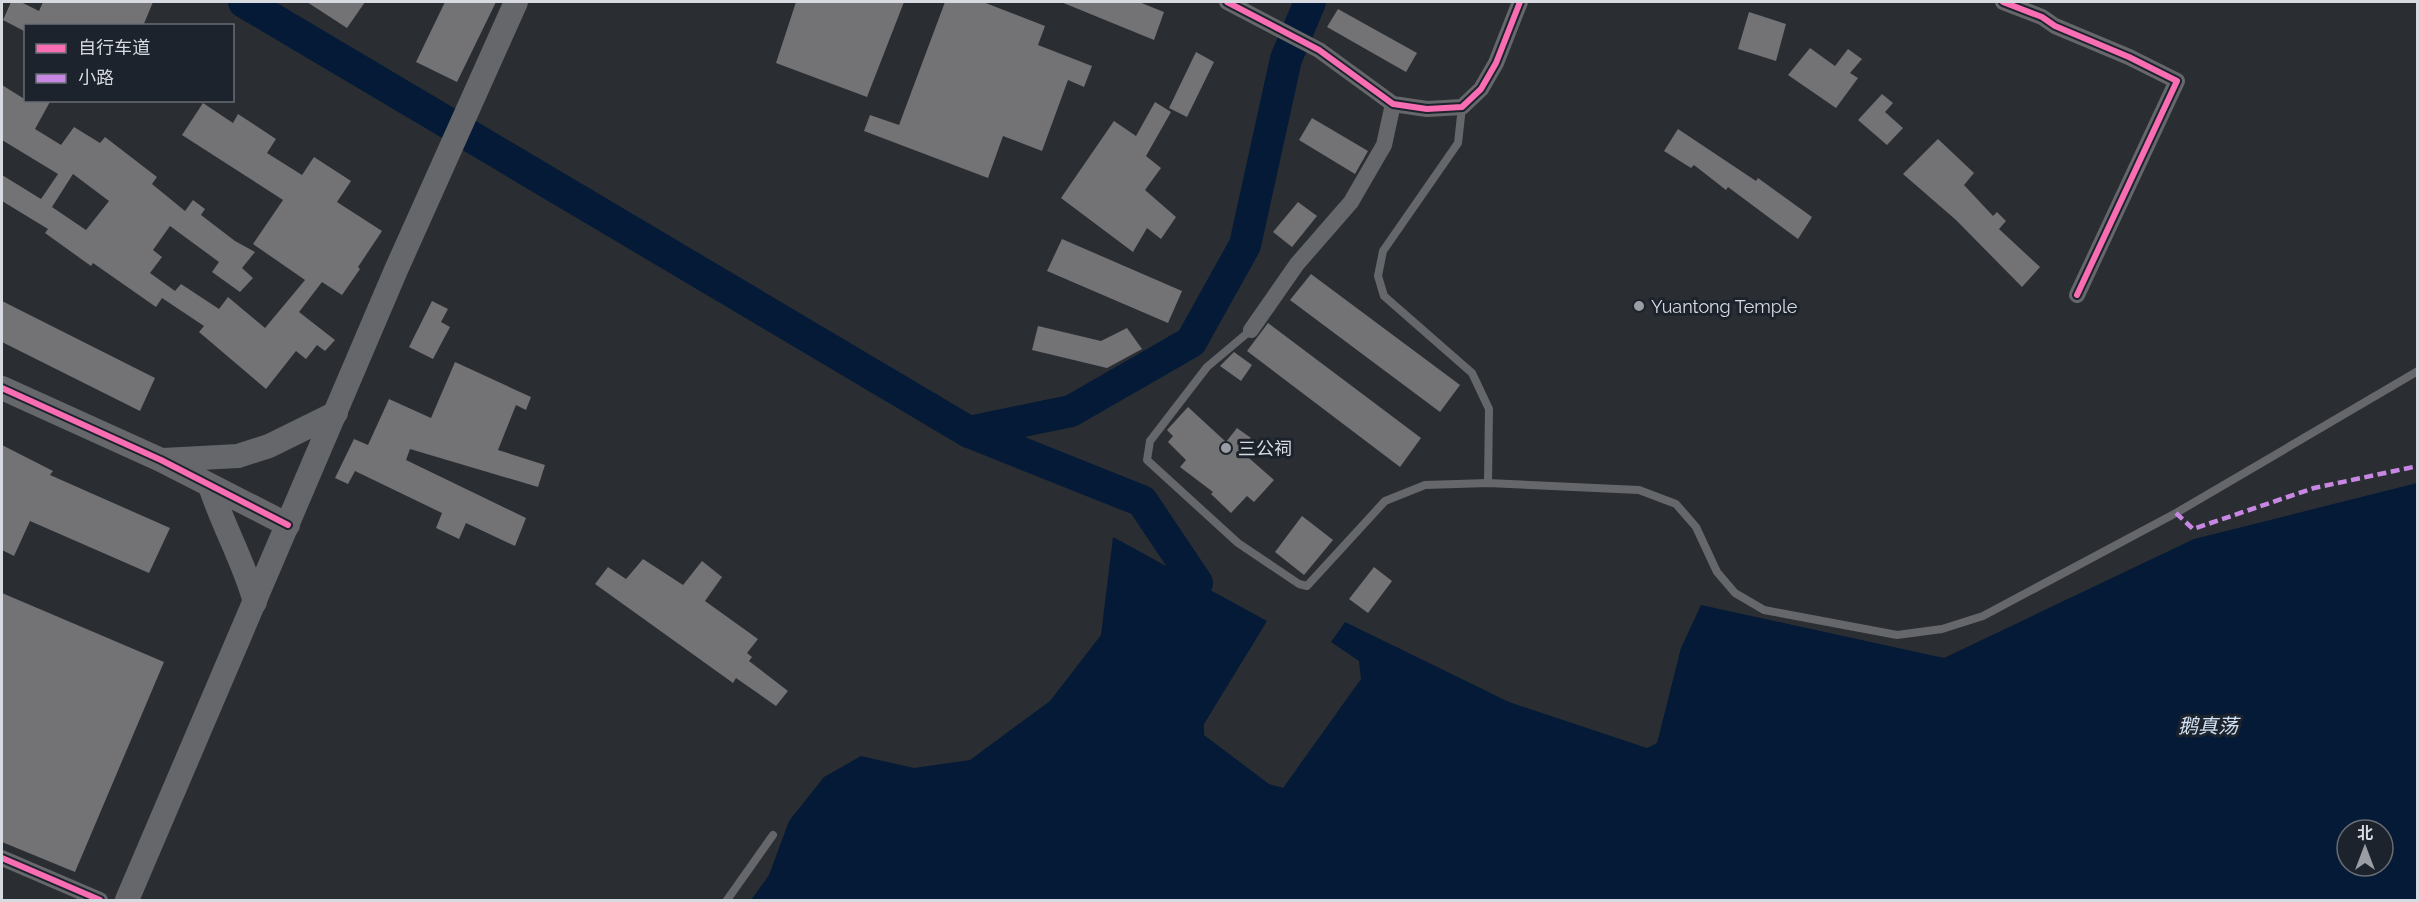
<svg xmlns="http://www.w3.org/2000/svg" width="2419" height="902" font-family="Raleway,'Noto Sans SC',sans-serif">
<style>
.water{fill:#041a37;fill-rule:evenodd}
.lines{fill:none;stroke-linecap:round;stroke-linejoin:round}
.river{stroke:#041a37;stroke-width:32}
.building{fill:#737275;fill-rule:evenodd}
.lane{stroke:#65676a;stroke-width:8}
.street{stroke:#65676a;stroke-width:16}
.secondary{stroke:#65676a;stroke-width:24}
.quiet{stroke:#c787e3;stroke-width:4.5;stroke-dasharray:9 4.5;stroke-linecap:butt}
.cycleway-casing{stroke:#1d232c;stroke-width:10}
.cycleway{stroke:#f96db3;stroke-width:6}
.poi-dot{fill:#9a9ea4;stroke:#1d232c;stroke-width:2}
.labels{text-anchor:middle;dominant-baseline:central;stroke-width:6;stroke-linejoin:round;paint-order:stroke}
.poi-label{font-size:18px;fill:#d7dbe1;stroke:#1d232c;text-anchor:start}
.water-label{font-size:20px;font-style:italic;fill:#d3e3f4;stroke:#1d232c}
</style>
<rect width="100%" height="100%" fill="#2a2e32"/>
<path class="water" d="M2417 483V900H751L769 875 789 821 824 777 861 756 914 768 970 760 1050 701 1101 635 1113 537 1267 621 1204 724V735L1269 784 1283 788 1361 679 1359 661 1331 642 1345 622 1509 702 1647 748 1657 743 1681 648 1701 605 1944 658 2194 539ZM2347 830H2383V866H2347Z"/>
<g class="lines">
<g class="river">
<path d="M244 2 969 432 1142 501 1197 583"/>
<path d="M969 432 1071 411 1191 342 1245 245 1286 59 1310 2"/>
</g>
</g>
<g class="building">
<path d="M11 2H21L39 11 43 2H153L143 26H26V32L3 20Z"/>
<path d="M307 2H365L347 28Z"/>
<path d="M445 2H496L457 82 416 62Z"/>
<path d="M796 2H904L867 97 776 63Z"/>
<path d="M945 2H983L1045 26 1038 45 1092 66 1084 87 1068 80 1042 151 1003 136 988 178 864 131 870 115 899 125Z"/>
<path d="M1061 2H1139L1164 12 1154 40Z"/>
<path d="M1338 9 1417 53 1406 72 1327 27Z"/>
<path d="M1749 12 1786 24 1776 61 1738 49Z"/>
<path d="M1810 48 1835 66 1848 49 1862 59 1850 73 1858 78 1836 108 1788 75Z"/>
<path d="M1196 52 1214 62 1187 117 1169 108Z"/>
<path d="M2 85 26 100H51L35 129 61 145 74 127 100 143 105 137 157 177 152 184 185 211 193 200 205 209 201 215 235 241 255 252 242 268 253 278 240 292 212 272 219 262 170 226 153 250 162 257 150 273 175 291 181 284 219 309 228 297 265 328 305 280 253 244 283 200 182 135 203 103 233 123 238 114 276 139 267 153 302 175 314 157 351 181 337 202 382 231 358 267 360 269 342 295 322 282 299 312 335 340 325 351 317 345 306 359 296 351 266 389 199 332 204 326 162 298 156 307 93 263 91 266 45 233 48 229 2 201V175L41 199 58 174 2 140ZM73 174 109 201 86 230 52 207Z"/>
<path d="M1882 94 1893 103 1885 112 1903 128 1887 145 1858 120Z"/>
<path d="M1155 102 1171 112 1146 156 1161 168 1145 190 1176 217 1161 239 1147 228 1133 252 1061 198 1114 121 1136 136Z"/>
<path d="M1312 118 1368 151 1355 174 1299 140Z"/>
<path d="M1678 129 1756 181 1758 178 1812 217 1798 239 1728 187 1726 190 1694 165 1691 168 1664 151Z"/>
<path d="M1938 139 1974 173 1964 185 1993 216 1997 212 2006 221 1999 229 2040 267 2022 287 1956 220 1903 174Z"/>
<path d="M1298 202 1317 216 1292 247 1273 232Z"/>
<path d="M1062 239 1182 291 1168 323 1047 271Z"/>
<path d="M1311 274 1460 385 1440 412 1290 300Z"/>
<path d="M2 301 155 378 140 411 2 342Z"/>
<path d="M432 301 448 309 441 322 450 327 433 359 409 347Z"/>
<path d="M1268 323 1421 438 1400 467 1247 351Z"/>
<path d="M1038 326 1101 341 1127 328 1142 349 1107 368 1032 350Z"/>
<path d="M1234 352 1252 365 1241 381 1220 366Z"/>
<path d="M455 362 531 397 526 410 516 405 498 450 545 465 538 487 410 449 406 460 526 518 515 546 466 523 459 539 436 528 442 513 355 471 348 484 335 478 354 439 368 445 389 399 431 418Z"/>
<path d="M1188 407 1226 442 1237 428 1251 438 1241 451 1274 480 1254 502 1247 496 1231 513 1211 494 1213 492 1180 467 1186 460 1168 442 1173 436 1167 430Z"/>
<path d="M2 445 53 471 50 475 170 528 149 573 30 521 14 556 2 550Z"/>
<path d="M1302 516 1333 540 1304 575 1275 552Z"/>
<path d="M643 559 683 585 702 561 722 577 705 601 758 639 747 653 752 657 749 661 788 691 776 706 736 678 733 683 595 584 608 567 626 579Z"/>
<path d="M1374 567 1392 581 1368 613 1349 599Z"/>
<path d="M2 593 164 662 75 872 2 842Z"/>
</g>
<g class="lines">
<g class="lane">
<path d="M1462 107 1458 143 1383 251 1378 276 1384 296 1472 373 1489 409 1488 483"/>
<path d="M1251 330 1207 367 1150 441 1147 460 1238 543 1299 584 1307 586 1385 501 1425 485 1488 483 1639 490 1676 504 1696 527 1717 572 1735 593 1764 610 1897 635 1942 629 1983 616 2176 513 2418 371"/>
<path d="M727 900 773 835"/>
</g>
<g class="street">
<path d="M1227 2 1319 50 1393 104 1427 109 1462 107 1481 89 1496 63 1520 2"/>
<path d="M2003 2 2042 17 2055 26 2129 57 2177 81 2077 295"/>
<path d="M1251 330 1297 264 1351 202 1384 145 1393 104"/>
<path d="M2 858 100 900"/>
</g>
<g class="secondary">
<path d="M2 388 161 460 288 525"/>
<path d="M163 460 238 456 269 446 336 413"/>
<path d="M210 486C223 526 244 562 255 602"/>
<path d="M127 900 396 270 516 2"/>
</g>
<path class="quiet" d="M2176 513 2193 529 2314 488 2418 466"/>
<defs>
<g id="cycleway">
<path d="M1227 2 1319 50 1393 104 1427 109 1462 107 1481 89 1496 63 1520 2"/>
<path d="M2003 2 2042 17 2055 26 2129 57 2177 81 2077 295"/>
<path d="M2 388 161 460 288 525"/>
<path d="M2 858 100 900"/>
</g>
</defs>
<use href="#cycleway" class="cycleway-casing"/>
<use href="#cycleway" class="cycleway"/>
</g>
<g class="poi-dot">
<circle cx="1639" cy="306" r="6"/>
<circle cx="1226" cy="448" r="6"/>
</g>
<g class="labels">
<g class="poi-label">
<text x="1651" y="306">Yuantong Temple</text>
<text x="1238" y="448">三公祠</text>
</g>
<g class="water-label">
<text x="2208" y="726">鹅真荡</text>
</g>
</g>
<rect width="2419" height="902" fill="none" stroke="#d7dbe1" stroke-width="6"/>
<rect x="24" y="24" width="210" height="78" fill="#1d232c" stroke="#676d74" stroke-width="1.5"/>
<rect x="36" y="44" width="30" height="9" fill="#f96db3" stroke="#676d74" stroke-width="1.5"/>
<text x="78" y="54" font-size="18" fill="#d7dbe1">自行车道</text>
<rect x="36" y="74" width="30" height="9" fill="#c787e3" stroke="#676d74" stroke-width="1.5"/>
<text x="78" y="84" font-size="18" fill="#d7dbe1">小路</text>
<g transform="translate(2365 848)"><circle r="28" fill="#1d232c" stroke="#676d74" stroke-width="1.5"/>
<path d="M0-4.5L10 22L0 15L-10 22Z" fill="#9a9ea4"/>
<text y="-9" font-size="16" font-weight="bold" text-anchor="middle" fill="#d7dbe1">北</text>
</g>
</svg>
